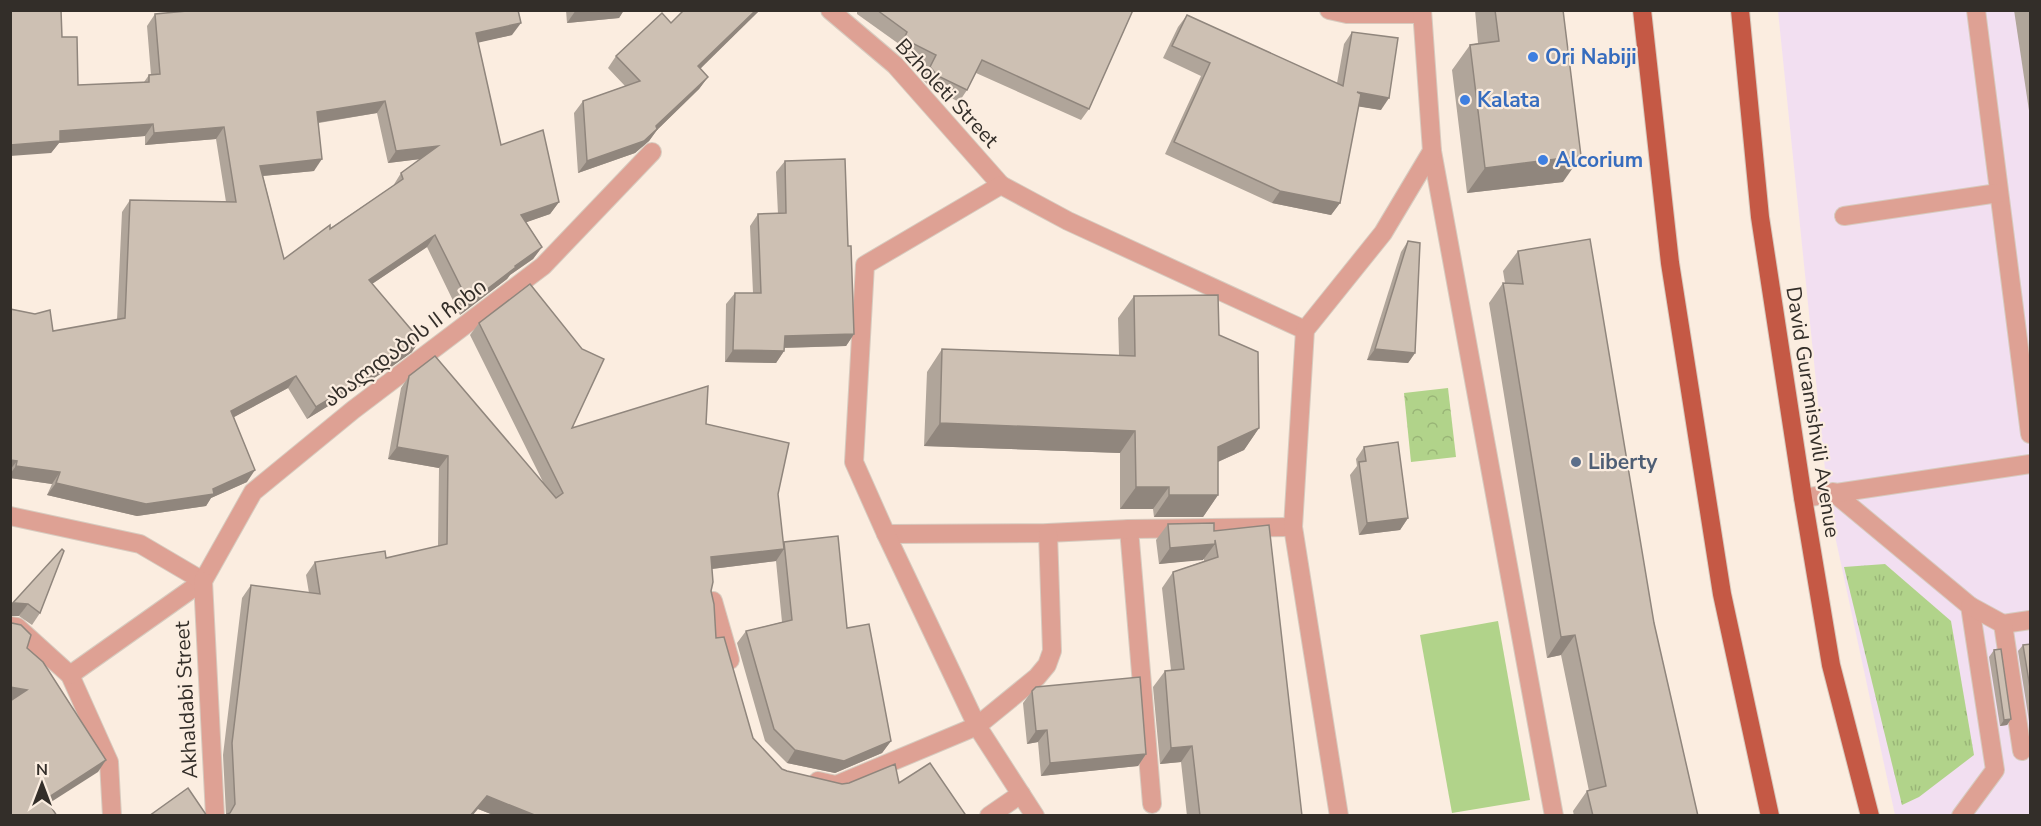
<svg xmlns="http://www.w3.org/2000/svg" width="2041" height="826" font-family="'Nunito Sans','Noto Sans Georgian',sans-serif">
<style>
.commercial{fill:#f2dff1}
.grass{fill:url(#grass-tufts)}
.park{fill:url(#park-crowns)}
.pitch{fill:#b1d38a}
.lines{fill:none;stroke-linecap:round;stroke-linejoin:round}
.service-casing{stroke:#d7cbbf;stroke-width:20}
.minor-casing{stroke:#d7cbbf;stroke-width:20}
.primary-casing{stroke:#d7cbbf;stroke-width:20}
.service{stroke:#dea194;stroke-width:18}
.minor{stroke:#dea194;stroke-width:18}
.primary{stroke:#c55945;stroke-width:18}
.wall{fill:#b0a59a;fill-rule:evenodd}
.shaded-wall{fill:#90867d}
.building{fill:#cdc0b3;stroke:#90867d;stroke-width:1.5;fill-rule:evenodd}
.shop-dot{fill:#3f7fe0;stroke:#fbede0;stroke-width:2}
.service-dot{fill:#5c6f8a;stroke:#fbede0;stroke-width:2}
.labels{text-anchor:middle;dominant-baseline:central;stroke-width:4.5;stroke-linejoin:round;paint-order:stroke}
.shop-label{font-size:21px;font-weight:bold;fill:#366cbe;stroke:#fbede0;text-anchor:start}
.street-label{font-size:21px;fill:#332e29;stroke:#fbede0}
.service-label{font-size:21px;font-weight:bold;fill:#4e5e75;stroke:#fbede0;text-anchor:start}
</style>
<defs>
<pattern id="grass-tufts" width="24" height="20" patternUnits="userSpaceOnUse" patternTransform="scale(1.5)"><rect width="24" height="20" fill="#b1d38a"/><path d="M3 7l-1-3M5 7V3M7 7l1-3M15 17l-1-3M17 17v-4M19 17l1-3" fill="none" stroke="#99b577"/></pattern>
<pattern id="park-crowns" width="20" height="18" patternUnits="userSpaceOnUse" patternTransform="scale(1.5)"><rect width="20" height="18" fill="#b1d38a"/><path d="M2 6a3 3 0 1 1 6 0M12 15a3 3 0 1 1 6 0" fill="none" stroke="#99b577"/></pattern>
</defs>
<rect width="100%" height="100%" fill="#fbede0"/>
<path class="commercial" d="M1778 11H2030V815H1895L1829 508Z"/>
<path class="grass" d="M1885 564 1951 621 1974 755 1919 797 1902 805 1844 567Z"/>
<path class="park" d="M1448 388 1456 457 1411 462 1404 393Z"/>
<path class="pitch" d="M1498 621 1530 800 1452 813 1420 635Z"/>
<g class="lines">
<defs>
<g id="service">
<path d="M1329 10 1347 14H1421"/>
<path d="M1976 10 2030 434"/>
<path d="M1432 151 1554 816"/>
<path d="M1844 216 1998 193"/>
<path d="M1833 492 1970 606 1995 770 1961 816"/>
<path d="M1803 498 2030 464"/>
<path d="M1129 529 1152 804"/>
<path d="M886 534 1048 533 1129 529 1293 527"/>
<path d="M713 601 730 660"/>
<path d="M1970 606 2003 624 2030 620"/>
<path d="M2003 624 2022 751"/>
<path d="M10 626 17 627 70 675 109 762 112 816"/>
<path d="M70 675 203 581"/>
<path d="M818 781 836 785 977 726 1037 677 1047 665 1052 651 1048 533"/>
<path d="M989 816 1021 794"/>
</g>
<g id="minor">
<path d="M830 10 895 65 1001 185"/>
<path d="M10 516 140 544 203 581"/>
<path d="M203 581 253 492 353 410 543 266 652 152"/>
<path d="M203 581 215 816"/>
<path d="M1035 816 977 726 886 534 854 462 865 265 1001 185 1068 221 1305 330"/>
<path d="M1339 816 1293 527 1305 330 1383 233 1432 151 1422 10"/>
</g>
<g id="primary">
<path d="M1642 10 1670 263 1722 594 1770 816"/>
<path d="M1740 10 1760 217 1803 498 1831 665 1870 816"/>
</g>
</defs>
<use href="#service" class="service-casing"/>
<use href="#minor" class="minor-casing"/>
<use href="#primary" class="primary-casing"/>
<use href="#service" class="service"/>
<use href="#minor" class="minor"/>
<use href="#primary" class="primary"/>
</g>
<g class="wall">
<path d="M566 10H624L619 18 567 23Z"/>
<path d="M760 10 700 68 708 77 699 89 657 130 649 141 635 153 578 173 574 113 583 101 625 86 608 68 616 56 671 23Z"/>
<path d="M857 10H1133L1089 109 1081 120 976 73 967 90 959 102 930 87 922 79 928 67 896 51 899 44 857 14Z"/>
<path d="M1475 10H1563V182L1467 193 1452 70 1470 45 1478 43Z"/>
<path d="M2014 10H2031V124Z"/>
<path d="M155 14 512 35 478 42 501 145 559 202 550 214 526 222 542 247 533 259 510 275 507 279 460 315 427 247 372 284 412 352 387 370 307 419 288 388 234 417 247 482 211 498 206 506 137 516 47 495 52 484 10 478V309L53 331 117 320 122 212 130 200 226 202 216 139 145 145V136L59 143 51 153 62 37 78 85 144 82 149 75H151L147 26ZM377 113 388 163 420 159 401 173 393 186 284 259 263 176 314 171 319 123Z"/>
<path d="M1187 15 1337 83 1344 44 1352 32 1381 110 1358 106 1340 203 1331 215 1272 203 1165 154 1201 76 1163 58 1178 27Z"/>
<path d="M785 161 848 246 854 334 846 346 784 348V351L776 363 725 362 726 304 735 293H753L750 226 758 214H778L776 172Z"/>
<path d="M1408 241 1415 353 1408 363 1367 360 1401 252Z"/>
<path d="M1518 251 1654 623 1698 816H1574L1573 811 1587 791H1589L1561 655 1547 658 1489 303 1503 283H1505L1503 271Z"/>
<path d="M1134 296 1219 335 1259 428 1244 450 1218 462V495L1203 517H1154L1153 509H1120V453L924 446 927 372 942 349 1119 355 1118 318Z"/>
<path d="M479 323 572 428 706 424 778 494 783 542 847 628 891 741 882 753 835 773 787 763 765 741 737 643 746 631 782 622 776 561 712 569 711 591 716 638 753 738 782 769 787 771 842 784 899 783 965 814 964 816H496L478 809 226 814 223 755 242 598 251 585 309 593 306 575 315 562 386 558 438 546 439 468 388 459 401 388 409 376 543 482 470 335Z"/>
<path d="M1364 447 1408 518 1400 530 1359 535 1350 475 1357 466 1356 459Z"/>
<path d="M1168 524 1214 531 1302 816H1187L1181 762 1160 764 1153 687 1165 671 1171 670 1162 588 1173 572 1204 561V559L1159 564 1156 540Z"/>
<path d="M62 549 40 613 32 625 19 616Z"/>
<path d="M2031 644V721H2029L2018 651 2023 645Z"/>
<path d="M1994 650 2011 719 2007 725 2000 726 1989 657Z"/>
<path d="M1032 691 1146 754 1138 766 1041 776 1038 742 1027 744 1023 703Z"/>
</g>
<g class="shaded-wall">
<path d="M576 10H624L619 18 567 23Z"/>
<path d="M756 10H760L690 79 698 66Z"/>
<path d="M521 23 512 35 468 45 476 33Z"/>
<path d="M708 77 699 89 657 130 649 141 635 153 578 173 587 161 656 126Z"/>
<path d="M1357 92 1389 98 1381 110 1349 105Z"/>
<path d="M385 101 377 113 309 124 317 112Z"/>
<path d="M153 124 145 136 59 143 51 153 10 156V145L60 131Z"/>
<path d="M224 127 216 139 145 145 154 133Z"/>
<path d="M438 146 429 158 388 163 396 151Z"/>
<path d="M1581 156 1563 182 1467 193 1485 168Z"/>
<path d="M322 159 314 171 252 177 260 166Z"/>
<path d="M1280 191 1340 203 1331 215 1272 203Z"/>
<path d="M559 202 550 214 513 227 521 215Z"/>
<path d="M435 235 427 247 360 292 369 280Z"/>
<path d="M542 247 533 259 510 275 507 279 460 315 469 303 515 266Z"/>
<path d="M854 334 846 346 776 348 785 336Z"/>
<path d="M420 340 412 352 387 370 307 419 316 407Z"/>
<path d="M1375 349 1415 353 1408 363 1367 360Z"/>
<path d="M733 350 784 351 776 363 725 362Z"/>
<path d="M296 376 288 388 223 423 231 411Z"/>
<path d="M940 423 1135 431 1120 453 924 446Z"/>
<path d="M1259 428 1244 450 1202 469 1218 447Z"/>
<path d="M397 447 448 456 439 468 388 459Z"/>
<path d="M10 460 17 461 10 470Z"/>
<path d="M16 466 60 472 52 484 10 478V474Z"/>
<path d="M255 470 247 482 211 498 206 506 137 516 47 495 56 483 213 489Z"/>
<path d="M1136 487H1169L1153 509H1120Z"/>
<path d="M1169 495H1218L1203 517H1154Z"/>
<path d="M1408 518 1400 530 1359 535 1367 523Z"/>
<path d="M1215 544 1203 560 1159 564 1170 548Z"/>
<path d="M784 549 776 561 703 570 711 557Z"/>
<path d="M15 603 28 604 19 616H10V606Z"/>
<path d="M1575 635 1561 655 1547 658 1561 637Z"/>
<path d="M10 687 27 690 10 701Z"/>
<path d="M2011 719 2007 725 2000 726 2004 720Z"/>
<path d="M1047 730 1038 742 1027 744 1036 731Z"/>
<path d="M891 741 882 753 835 773 787 763 795 750Z"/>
<path d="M1192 746 1181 762 1160 764 1171 748Z"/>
<path d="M1146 754 1138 766 1041 776 1050 763Z"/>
<path d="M106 760 98 772 37 811 46 799Z"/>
<path d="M487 796 537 816H496L478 809 472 816H470Z"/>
</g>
<g class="building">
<path d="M10 10H61L62 37H77L78 85 149 82V75L160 74 155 14 198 10H518L521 23 476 33 501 145 543 130 559 202 521 215 542 247 515 266 516 267 469 303 435 235 369 280 420 340 395 359 316 407 296 376 231 411 255 470 213 489 214 494 146 504 56 483 60 472 16 466 17 461 10 460V309L35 314 50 310 53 331 125 318 130 200 236 202 224 127 154 133 153 124 60 131V141L10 145ZM385 101 396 151 438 146 401 173 403 179 330 229V225L284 259 260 166 322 159 317 112Z"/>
<path d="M684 10H756L698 66 708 77 656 126 657 129 644 141 587 161 583 101 640 81 616 56 662 13 671 23Z"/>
<path d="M877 10H1133L1089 109 982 60 967 90 938 76 930 67 936 55 904 39 907 32Z"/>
<path d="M1495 10H1563L1581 156 1485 168 1470 45 1499 41Z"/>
<path d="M1187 15 1343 86 1352 32 1398 38 1389 98 1357 92 1361 94 1340 203 1280 191 1174 142 1210 63 1172 46Z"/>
<path d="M845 159 848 246H851L854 334 785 336 784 351 733 350 735 293H761L758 214 786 213 785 161Z"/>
<path d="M1590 239 1654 623 1698 816H1593L1587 791 1606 786 1575 635 1561 637 1503 283 1523 284 1518 251Z"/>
<path d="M1408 241 1420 243 1415 353 1375 349Z"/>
<path d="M530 284 582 349 604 359 572 428 708 386 706 424 789 443 778 494 784 549 711 557 713 582 711 591 714 604 716 638 724 637 753 738 782 769 787 771 842 784 849 783 895 764 899 783 930 763 965 814 962 816H537L487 796 470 816H223L230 813 235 804 232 743 251 585 320 594 315 562 385 551 386 558 447 544 448 456 397 447 409 376 435 356 556 498 563 493 479 323Z"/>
<path d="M1218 295 1219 335 1258 352 1259 428 1218 447V495H1169V487H1136L1135 431 940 423 942 349 1135 356 1134 296Z"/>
<path d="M1398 442 1408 518 1367 523 1359 462 1366 461 1364 447Z"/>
<path d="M1214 523V531L1269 525 1302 816H1200L1192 746 1171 748 1165 671 1184 669 1173 572 1218 557 1215 540V544L1170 548 1168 524Z"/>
<path d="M838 536 847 628 869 624 891 741 844 761 795 750 774 729 746 631 792 620 784 542Z"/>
<path d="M62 549 64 551 40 613 28 604 15 603 10 606Z"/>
<path d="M10 621 12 623 21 625 31 635 27 648 43 662 106 760 46 799 57 816H10V701L27 690 10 687Z"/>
<path d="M2031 644V694L2023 645Z"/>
<path d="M2001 649 2011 719 2004 720 1994 650Z"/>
<path d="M1140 677 1146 754 1050 763 1047 730 1036 731 1032 691 1036 687Z"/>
<path d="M188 788 207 816H149Z"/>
</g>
<g class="shop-dot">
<circle cx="1533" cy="57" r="6"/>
<circle cx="1465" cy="100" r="6"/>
<circle cx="1543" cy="160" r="6"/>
</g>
<circle class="service-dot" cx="1576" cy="462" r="6"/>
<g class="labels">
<g class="shop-label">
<text x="1545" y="57">Ori Nabiji</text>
<text x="1477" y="100">Kalata</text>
<text x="1555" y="160">Alcorium</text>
</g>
<g class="street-label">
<text transform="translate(947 93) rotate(47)">Bzholeti Street</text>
<text transform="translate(405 343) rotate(-37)">ახალდაბის II ჩიხი</text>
<text transform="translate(1813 412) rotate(81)">David Guramishvili Avenue</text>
<text transform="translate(186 700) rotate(-93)">Akhaldabi Street</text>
</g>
<g class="service-label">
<text x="1588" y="462">Liberty</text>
</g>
</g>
<rect width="2041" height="826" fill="none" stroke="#332e29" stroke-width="24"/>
<g transform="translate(42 784)" stroke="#fbede0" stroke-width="4.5" paint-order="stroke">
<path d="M0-4.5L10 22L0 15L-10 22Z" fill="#332e29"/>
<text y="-9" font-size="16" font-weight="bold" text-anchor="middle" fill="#332e29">N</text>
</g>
</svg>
